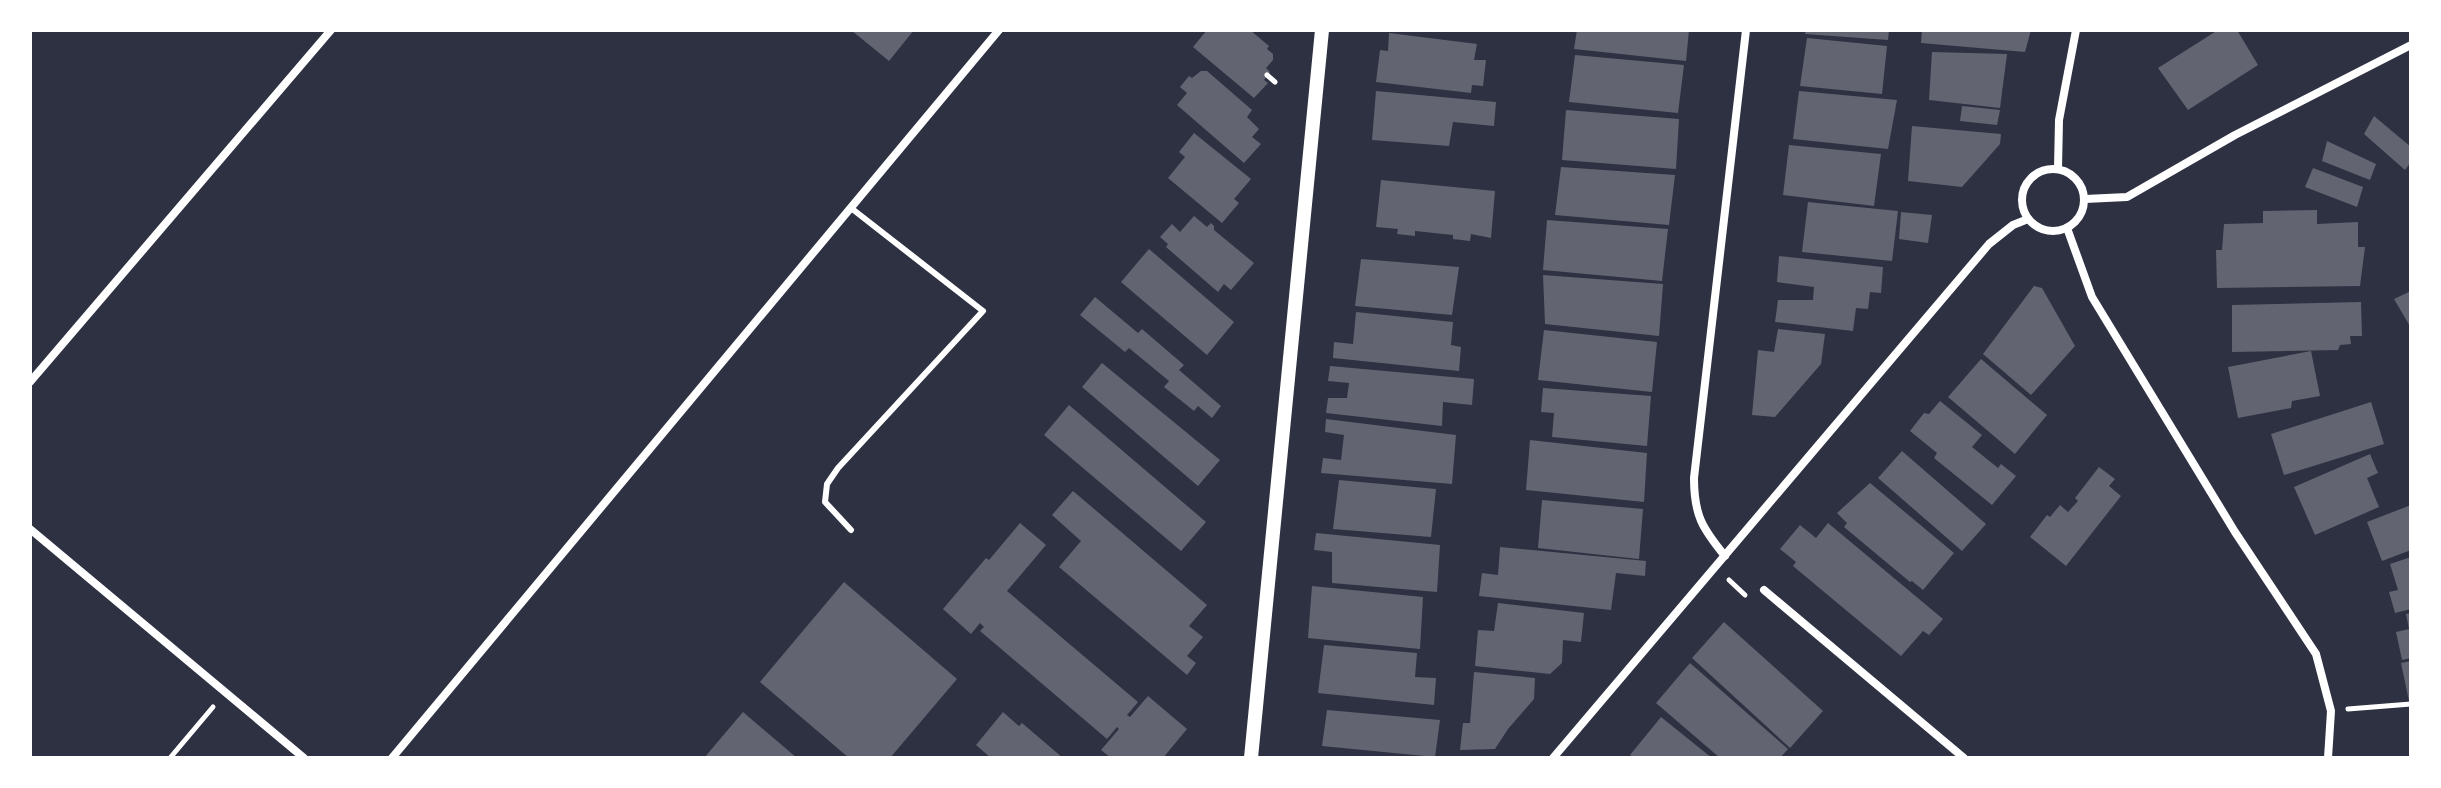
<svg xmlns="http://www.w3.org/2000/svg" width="2441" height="788" font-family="Manrope,sans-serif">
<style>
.building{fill:#626471}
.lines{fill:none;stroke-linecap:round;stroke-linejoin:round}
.path{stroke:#fff;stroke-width:5}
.service{stroke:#fff;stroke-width:6}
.minor{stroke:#fff;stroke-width:8}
.tertiary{stroke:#fff;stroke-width:14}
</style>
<rect width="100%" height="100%" fill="#2d3142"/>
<g class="building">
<path d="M851 30H914L889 61Z"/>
<path d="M1207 30H1250L1269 46 1267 49 1273 54V60L1266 68 1270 72 1264 80 1268 83 1254 98 1193 47Z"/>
<path d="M1577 30H1689L1686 61 1574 49Z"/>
<path d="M1806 30H1889L1888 40 1805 34Z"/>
<path d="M1922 30H2031L2025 52 1921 43Z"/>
<path d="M2218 30H2237L2258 65 2188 110 2158 68Z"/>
<path d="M1389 33 1477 44 1474 60H1486L1483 86 1472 85 1471 93 1376 82 1380 50 1388 51Z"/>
<path d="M1807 38 1887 46 1882 94 1800 86Z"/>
<path d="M1932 52 2007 54 2000 108 1929 100Z"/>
<path d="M1575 55 1684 65 1678 113 1569 102Z"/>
<path d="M1201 71H1207L1252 110 1247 117 1259 129 1252 137 1261 144 1244 163 1177 105 1187 93 1180 87 1189 76 1192 78Z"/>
<path d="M1376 91 1496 102 1494 126 1453 122 1449 146 1372 140Z"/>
<path d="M1799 91 1897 100 1888 149 1793 139Z"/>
<path d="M1962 106 2000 110 1997 125 1960 121Z"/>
<path d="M1566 110 1679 119 1676 169 1562 160Z"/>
<path d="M2374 116 2411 147V162L2405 170 2364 134Z"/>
<path d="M1912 126 2001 134 2000 144 1962 187 1908 181Z"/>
<path d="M1194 133 1251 179 1234 199 1239 203 1222 223 1168 178 1185 157 1179 152Z"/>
<path d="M2327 141 2376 164 2370 180 2322 161Z"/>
<path d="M1789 145 1881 154 1874 206 1783 195Z"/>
<path d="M1561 167 1675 175 1669 225 1555 215Z"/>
<path d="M2313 168 2363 187 2357 207 2305 187Z"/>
<path d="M1381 180 1495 191 1491 238 1471 234 1470 241 1453 239V235L1415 231V236L1397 234 1398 229 1376 227Z"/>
<path d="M1808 202 1898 211 1892 261 1802 252Z"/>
<path d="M2317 210V224L2358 222V247H2365L2360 286 2217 288 2216 250H2222L2224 224 2263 223V211Z"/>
<path d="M1901 212 1932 215 1928 243 1899 239Z"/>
<path d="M1194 216 1207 227 1211 223 1214 226V230L1254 263 1231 290 1224 284 1218 292 1166 247 1168 244 1160 237 1172 224 1180 232Z"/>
<path d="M1547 220 1668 229 1662 281 1543 270Z"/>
<path d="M1149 249 1234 322 1207 355 1121 282Z"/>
<path d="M1779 256 1883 267 1881 293 1870 292 1868 309 1856 308 1853 331 1775 322 1778 300H1813L1814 287 1777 282Z"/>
<path d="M1361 259 1459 267 1452 315 1355 306Z"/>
<path d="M1543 275 1663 284 1659 336 1545 324Z"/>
<path d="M2034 286 2042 288 2075 346 2031 395 1983 354Z"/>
<path d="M2411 291V328L2394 299Z"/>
<path d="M1095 297 1138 333 1142 329 1184 365 1179 370 1221 406 1212 418 1198 406 1194 411 1164 387 1169 381 1129 348 1125 352 1080 315Z"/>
<path d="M2361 302 2362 336H2350L2351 344 2340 345 2338 350 2232 352V305Z"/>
<path d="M1356 312 1453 322 1451 345 1461 347 1459 371 1333 358 1334 342 1353 344Z"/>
<path d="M1778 329 1825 334 1821 364 1775 417 1752 415 1758 350 1774 352Z"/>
<path d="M1544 330 1657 342 1652 392 1538 380Z"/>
<path d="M2311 351 2320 396 2292 401 2291 408 2238 418 2228 367Z"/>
<path d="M1981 359 2047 415 2015 454 1948 397Z"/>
<path d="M1102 363 1220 460 1198 486 1082 387Z"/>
<path d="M1330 366 1474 379 1472 405 1443 402 1442 426 1326 413 1328 398H1347L1349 383 1328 381Z"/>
<path d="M1543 388 1651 396 1647 446 1552 437 1554 413 1541 412Z"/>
<path d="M1940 401 1982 435 1972 447 1998 468 2001 464 2016 476 1992 505 1934 458 1937 453 1910 431 1924 413 1929 414Z"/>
<path d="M2371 402 2384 444 2284 475 2271 434Z"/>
<path d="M1069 405 1206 522 1181 551 1044 435Z"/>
<path d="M1326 419 1456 435 1452 484 1321 473 1323 458 1341 460 1344 435 1325 432Z"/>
<path d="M1530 440 1647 453 1644 502 1526 490Z"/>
<path d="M1902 451 1986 524 1962 551 1878 478Z"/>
<path d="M2370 454 2378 473 2367 478 2379 507 2315 535 2294 487Z"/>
<path d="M2099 467 2115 479 2109 486 2121 496 2066 566 2030 537 2047 515 2050 517 2060 505 2068 512 2078 501 2075 498Z"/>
<path d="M1339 480 1436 489 1431 537 1333 529Z"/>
<path d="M1870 483 1954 553 1923 590 1912 581 1910 582 1844 527 1847 523 1837 513Z"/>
<path d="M1073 491 1207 605 1189 626 1203 637 1187 656 1196 663 1187 675 1059 567 1081 541 1052 515Z"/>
<path d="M1542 500 1643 509 1639 559 1538 548Z"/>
<path d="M2411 505V550L2382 561 2367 522Z"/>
<path d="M1020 523 1046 545 1007 591 1138 702 1127 715 1130 717 1148 696 1187 729 1163 758H1111L1101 750 1119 729 1117 727 1107 739 980 631 984 627 980 623 971 634 943 609 986 558 989 560Z"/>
<path d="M1828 523 1943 619 1929 635 1923 631 1901 656 1793 566 1796 562 1780 549 1800 525 1816 538Z"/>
<path d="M1316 533 1440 545 1437 592 1332 583V552L1314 550Z"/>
<path d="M1500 547 1646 561 1645 576 1616 573 1611 610 1479 596 1482 573 1498 575Z"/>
<path d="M2411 557V609L2395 613 2389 592 2398 590 2390 564Z"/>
<path d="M844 582 957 679 890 758H849L760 682Z"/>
<path d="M1312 586 1423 597 1420 649 1308 638Z"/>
<path d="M1498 603 1584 613 1581 642 1563 640 1562 663 1550 674 1475 666 1478 630 1494 631Z"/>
<path d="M2411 613V658L2402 660 2396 632 2409 629 2406 614Z"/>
<path d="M1724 622 1823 711 1790 748 1692 658Z"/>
<path d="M1324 645 1417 653 1415 677 1436 678 1434 705 1318 693Z"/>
<path d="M2411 661V706H2410L2401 663Z"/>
<path d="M1690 663 1788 749 1780 758H1720L1656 703Z"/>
<path d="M1474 672 1535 678 1534 699 1508 729 1495 749 1460 750 1463 723H1470Z"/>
<path d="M1327 710 1440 720 1435 757 1322 746Z"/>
<path d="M743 712 797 758H704Z"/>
<path d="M1003 712 1019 726 1022 723 1063 758H991L976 745Z"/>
<path d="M1661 717 1712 758H1634L1630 755Z"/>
</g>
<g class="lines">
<g class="path">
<path d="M1267 75 1275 82"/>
<path d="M1729 580 1745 595"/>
<path d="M2348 709 2411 704"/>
<path d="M170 758 213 707"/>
</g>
<path class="service" d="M851 530 825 502 827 484 838 468 983 311 851 208"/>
<g class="minor">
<path d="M2058 168 2059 120 2076 30"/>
<circle cx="2053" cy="200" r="31"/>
<path d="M2085 199 2127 197 2235 135 2411 45"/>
<path d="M2067 228 2092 297 2235 532 2316 654 2331 711 2328 758"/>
<path d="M30 382 331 30"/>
<path d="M30 529 304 758"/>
<path d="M1725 556C1702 528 1694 515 1694 478L1746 30"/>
<path d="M1764 590 1964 758"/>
<path d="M392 758 999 30"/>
<path d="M1553 758 1989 244 2013 225 2028 219"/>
</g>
<path class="tertiary" d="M1251 758 1322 30"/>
</g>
<rect width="2441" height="788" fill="none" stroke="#ffffff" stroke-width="64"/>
</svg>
